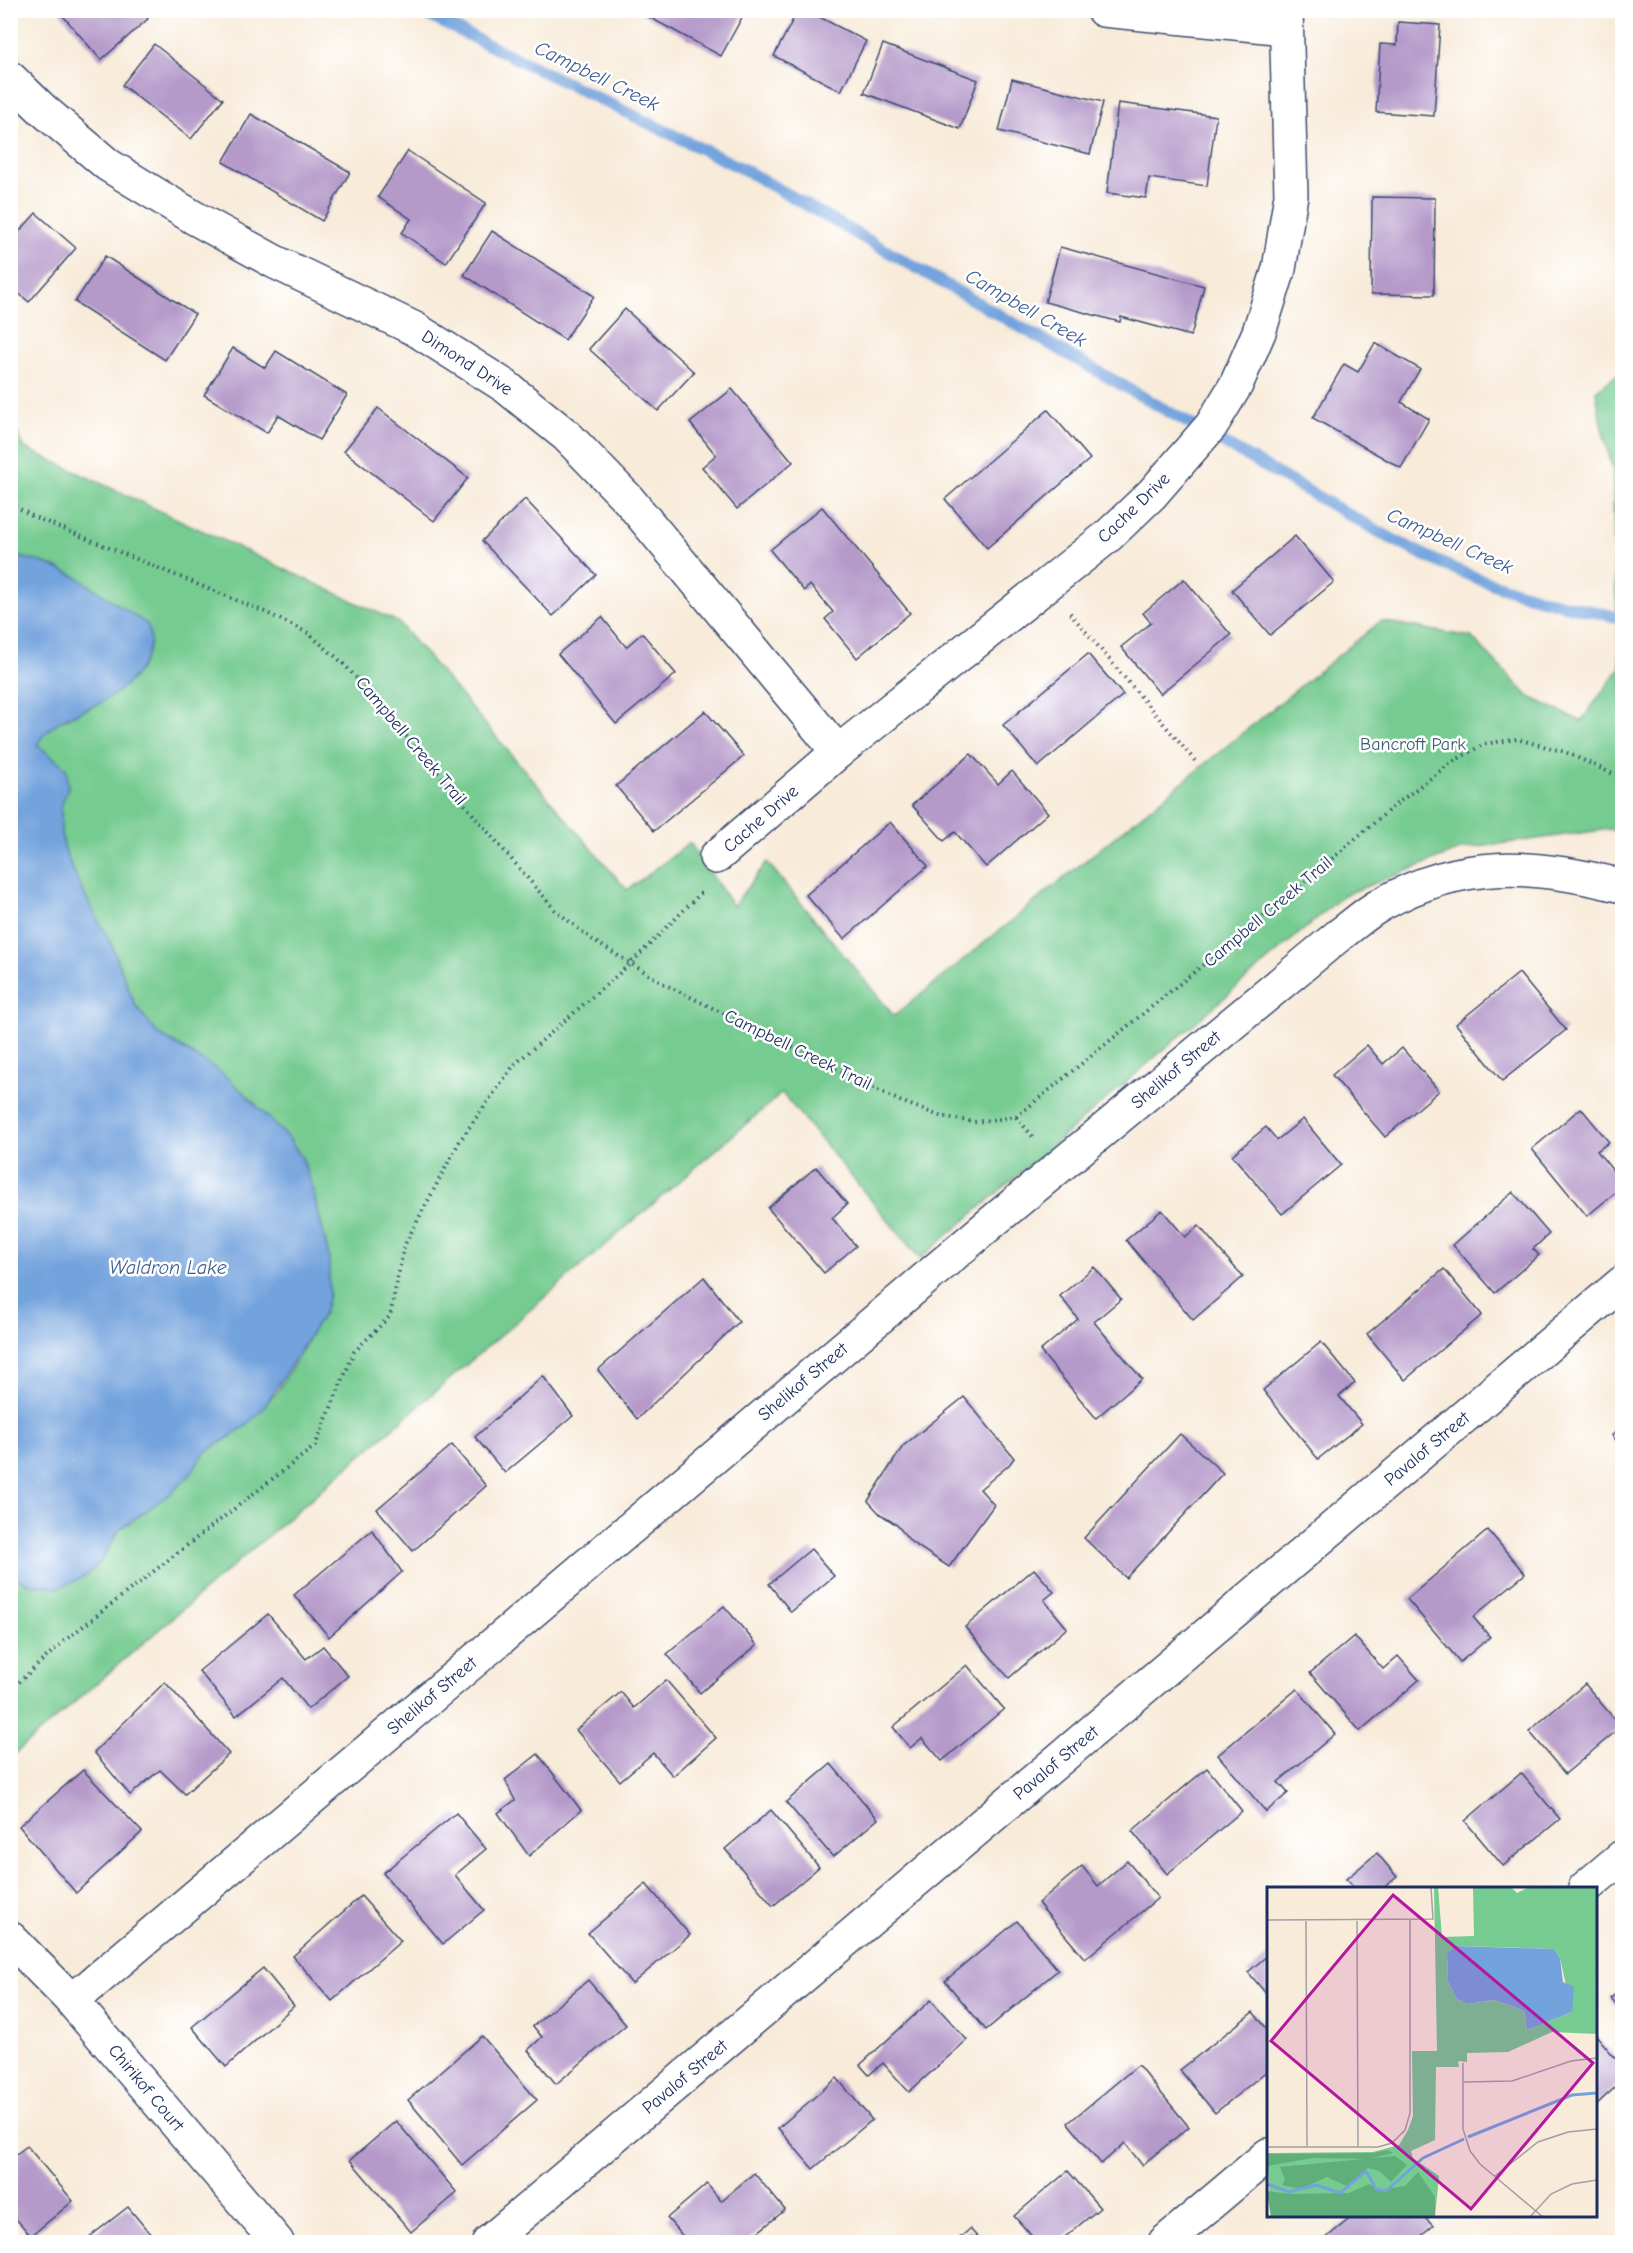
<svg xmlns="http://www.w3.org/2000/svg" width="1633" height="2253" font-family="'Comic Neue',sans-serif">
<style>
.green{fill:#75cb90;stroke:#487d77;stroke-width:1.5}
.water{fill:#73a3dd;stroke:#47699e;stroke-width:1.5}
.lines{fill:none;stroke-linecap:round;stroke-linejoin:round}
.stream{stroke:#73a3dd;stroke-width:12}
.building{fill:#b499c9}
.street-casing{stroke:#3c4b70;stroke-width:36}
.path{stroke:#3c4b70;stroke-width:4;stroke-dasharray:1.5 4.5;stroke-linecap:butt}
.street{stroke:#fff;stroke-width:33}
.labels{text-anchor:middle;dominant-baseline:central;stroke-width:5;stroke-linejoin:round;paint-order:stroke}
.street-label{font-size:18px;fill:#1b2f5e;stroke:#fff}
.park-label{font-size:18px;fill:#365e6d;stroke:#fff}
.water-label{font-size:20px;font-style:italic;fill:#3e5d91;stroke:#fff}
.inset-river{fill:none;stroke:#73a3dd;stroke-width:3}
.inset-road{fill:none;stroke:#a0a0a8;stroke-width:1.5}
.view{fill:#b5179e;fill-opacity:0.15;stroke:#b5179e;stroke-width:3}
.inset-edge{fill:none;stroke:#1b2f5e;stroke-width:3}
</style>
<rect width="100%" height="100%" fill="#fff"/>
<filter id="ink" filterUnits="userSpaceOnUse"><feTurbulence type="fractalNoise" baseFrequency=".0167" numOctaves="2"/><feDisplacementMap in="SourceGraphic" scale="12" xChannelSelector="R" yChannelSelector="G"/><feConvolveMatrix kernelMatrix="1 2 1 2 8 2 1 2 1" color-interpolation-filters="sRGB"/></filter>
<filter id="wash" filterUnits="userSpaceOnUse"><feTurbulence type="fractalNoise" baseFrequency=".008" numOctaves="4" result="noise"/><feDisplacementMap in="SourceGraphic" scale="24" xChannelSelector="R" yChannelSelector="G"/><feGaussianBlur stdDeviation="1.35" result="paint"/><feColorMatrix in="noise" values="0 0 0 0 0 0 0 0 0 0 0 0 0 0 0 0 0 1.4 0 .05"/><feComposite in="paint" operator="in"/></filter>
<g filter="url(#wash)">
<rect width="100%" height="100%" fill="#f8ebd9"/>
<path class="green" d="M1622 371V836L1610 829 1463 849 1344 895 920 1259 782 1093 11 1757V1576L30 1584 99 1564 119 1530 171 1493 189 1476 205 1452 230 1437 276 1393 302 1351 312 1330 324 1313 329 1294V1258L312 1187 302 1158 289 1139 243 1092 183 1048 158 1034 135 1005 111 944 84 894 67 857 61 834V806L68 787 66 768 37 745 43 734 54 724 100 703 134 677 147 625 75 576 45 563 11 555 10 419 25 448 398 622 627 890 690 843 733 906 767 862 894 1016 1381 621 1471 637 1529 697 1581 721 1620 668 1614 560 1613 471 1601 424 1596 391Z"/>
<path class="water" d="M11 555 45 563 75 576 148 625C149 631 151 637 150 643 147 669 120 694 97 704 74 715 50 721 37 745L66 768 68 787 61 806V834L67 857 84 894 111 944 135 1005 158 1034 218 1070 243 1092 289 1139 302 1158 312 1187 329 1258V1294L324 1313 263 1409 246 1426 205 1452 189 1476 171 1493 119 1530 99 1564 84 1577 58 1588 30 1584 10 1576Z"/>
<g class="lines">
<path class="stream" d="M417 10 745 170 1390 538C1412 549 1434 561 1457 570 1510 593 1567 606 1622 618"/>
</g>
<g id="blocks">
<g class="building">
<path d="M58 10H140L148 19 101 60Z"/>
<path d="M636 10H746L721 56Z"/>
<path d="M798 10H806L866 41 841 91 774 56Z"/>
<path d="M1398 22 1440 25 1434 116 1376 112 1380 44 1397 45Z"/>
<path d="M154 44 223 99 191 139 122 85Z"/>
<path d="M883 44 978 80 960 129 864 93Z"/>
<path d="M1012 79 1103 102 1090 154 999 131Z"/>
<path d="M1118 103 1216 116 1207 186 1149 178 1146 198 1107 193Z"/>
<path d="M251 114 350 172 322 221 223 162Z"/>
<path d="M408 151 486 203 446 263 402 233 411 219 378 197Z"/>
<path d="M1372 197 1435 198 1434 295 1371 294Z"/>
<path d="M36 213 76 248 29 302 10 286V242Z"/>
<path d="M492 231 594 296 565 340 464 275Z"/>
<path d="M1060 247 1204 286 1191 336 1121 317 1120 322 1045 302Z"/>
<path d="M105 256 195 314 165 360 75 302Z"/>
<path d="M625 309 694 372 658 411 589 349Z"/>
<path d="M1375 343 1420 369 1401 402 1429 419 1401 468 1313 418 1344 364 1358 372Z"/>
<path d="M233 348 265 368 276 351 347 395 319 440 278 415 267 433 204 395Z"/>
<path d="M732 389 793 462 737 509 702 467 716 455 690 423Z"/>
<path d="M378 408 468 478 434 521 344 451Z"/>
<path d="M1048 410 1090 459 987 548 945 499Z"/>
<path d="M525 499 596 575 553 616 482 541Z"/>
<path d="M822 507 910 613 857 658 825 619 833 612 810 585 804 591 770 550Z"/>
<path d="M1295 536 1334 582 1270 635 1232 590Z"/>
<path d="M1184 579 1231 635 1160 694 1121 647 1151 623 1143 613Z"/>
<path d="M602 617 626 647 642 633 676 674 616 724 558 654Z"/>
<path d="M1088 654 1123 695 1038 767 1003 725Z"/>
<path d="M705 711 744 756 654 831 616 786Z"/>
<path d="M971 754 998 784 1012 771 1048 813 986 867 955 832 944 841 912 805Z"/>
<path d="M890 822 928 866 844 939 806 895Z"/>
<path d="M1519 973 1566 1030 1502 1081 1456 1024Z"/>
<path d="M1367 1045 1383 1064 1402 1048 1439 1091 1385 1137 1332 1075Z"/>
<path d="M1581 1108 1609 1142 1597 1151 1622 1182V1187L1587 1216 1532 1149Z"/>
<path d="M1303 1119 1341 1165 1282 1214 1232 1155 1266 1127 1277 1140Z"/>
<path d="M816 1167 847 1204 832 1218 856 1246 824 1273 768 1208Z"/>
<path d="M1513 1192 1549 1234 1533 1249 1539 1255 1495 1293 1453 1245Z"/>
<path d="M1162 1210 1185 1237 1199 1226 1243 1277 1193 1320 1126 1240Z"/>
<path d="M1094 1267 1121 1299 1094 1322 1142 1379 1096 1418 1040 1351 1078 1319 1060 1296Z"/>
<path d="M1444 1269 1482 1315 1405 1380 1367 1334Z"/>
<path d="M704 1277 739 1322 637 1419 598 1370Z"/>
<path d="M1321 1342 1355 1383 1339 1396 1362 1424 1318 1459 1263 1390Z"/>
<path d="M543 1376 573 1416 505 1473 475 1437Z"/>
<path d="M964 1397 1014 1458 1009 1465 980 1489 994 1505 949 1567 911 1542 897 1525 880 1514 868 1501 903 1446Z"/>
<path d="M1622 1426V1448L1612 1435Z"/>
<path d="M1180 1434 1223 1473 1126 1578 1084 1538Z"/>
<path d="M452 1445 486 1486 413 1551 377 1509Z"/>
<path d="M372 1530 402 1572 329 1637 294 1595Z"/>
<path d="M1488 1530 1525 1574 1473 1617 1490 1637 1460 1662 1407 1599Z"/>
<path d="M811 1549 834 1576 791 1612 769 1584Z"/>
<path d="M1034 1569 1054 1592 1044 1600 1067 1628 1009 1678 965 1627Z"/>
<path d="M724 1606 757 1645 700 1693 667 1654Z"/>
<path d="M268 1614 306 1659 323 1646 348 1676 308 1709 283 1678 236 1716 199 1671Z"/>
<path d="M1354 1636 1383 1669 1398 1656 1419 1680 1360 1731 1310 1673Z"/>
<path d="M967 1665 1004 1709 942 1761 922 1738 910 1748 893 1727Z"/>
<path d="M666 1680 716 1738 673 1776 653 1753 620 1781 576 1730 621 1692 634 1708Z"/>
<path d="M165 1682 229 1754 185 1794 160 1770 130 1795 94 1752Z"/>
<path d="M1585 1684 1621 1727 1565 1774 1529 1731Z"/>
<path d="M1297 1689 1335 1734 1278 1782 1288 1793 1266 1812 1218 1755Z"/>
<path d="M538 1754 581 1810 529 1856 498 1813 515 1800 505 1780Z"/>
<path d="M831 1764 878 1819 833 1857 786 1802Z"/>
<path d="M1207 1768 1242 1811 1167 1874 1132 1831Z"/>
<path d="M83 1770 142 1832 76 1893 19 1826Z"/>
<path d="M1521 1773 1560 1819 1503 1866 1465 1821Z"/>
<path d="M771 1810 819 1867 773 1906 725 1849Z"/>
<path d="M456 1813 486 1849 455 1875 484 1910 443 1944 383 1873Z"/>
<path d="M1377 1853 1397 1877 1383 1888H1354L1346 1879Z"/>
<path d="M1127 1861 1158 1898 1085 1959 1038 1903 1082 1866 1098 1886Z"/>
<path d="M646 1884 690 1935 632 1984 588 1933Z"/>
<path d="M361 1896 401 1941 332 2001 293 1956Z"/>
<path d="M1017 1921 1058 1970 986 2030 945 1981Z"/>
<path d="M1268 1955V1996L1248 1972Z"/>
<path d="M263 1968 294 2006 226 2067 192 2027Z"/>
<path d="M588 1980 626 2025 556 2084 528 2050 542 2037 533 2026Z"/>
<path d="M1622 1988V2011L1611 1998Z"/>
<path d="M931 2000 967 2040 909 2092 883 2063 869 2075 860 2065Z"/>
<path d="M1253 2012 1268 2030V2070L1215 2113 1180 2070Z"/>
<path d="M1596 2035 1622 2066V2081L1596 2105Z"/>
<path d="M482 2036 537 2100 462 2165 408 2100Z"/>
<path d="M1138 2065 1189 2127 1142 2165 1125 2143 1101 2164 1068 2123Z"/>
<path d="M837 2078 872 2120 813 2169 778 2128Z"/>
<path d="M396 2121 457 2193 411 2232 350 2160Z"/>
<path d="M27 2146 73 2201 31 2236 10 2212V2159Z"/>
<path d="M1068 2171 1100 2208 1059 2242H1037L1014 2216Z"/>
<path d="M754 2173 785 2210 746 2242H688L667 2218 707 2184 721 2201Z"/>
<path d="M128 2207 157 2242H83Z"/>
<path d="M1353 2216H1423L1433 2226 1414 2242H1321Z"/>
<path d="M970 2229 982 2242H955Z"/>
</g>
</g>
</g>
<g filter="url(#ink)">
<use href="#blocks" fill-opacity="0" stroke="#3c4b70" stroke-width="1.5"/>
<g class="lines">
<defs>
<g id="street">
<path d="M1103 10 1286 28"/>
<path d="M10 78 42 109 108 165 193 217 275 262 415 329 505 386 567 436 628 499 838 752"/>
<path d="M716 857 838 752 1108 536 1152 494 1211 426 1236 385 1259 332 1279 269 1291 195 1286 10"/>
<path d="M1585 1888 1622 1857"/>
<path d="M10 1938 72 2001 277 2242"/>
<path d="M72 2001 991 1223 1338 936C1353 925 1367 912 1382 904 1462 858 1537 864 1622 886"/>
<path d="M489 2242 1622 1283"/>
<path d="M1165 2242 1268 2155"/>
</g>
</defs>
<use href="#street" class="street-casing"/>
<g class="path">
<path d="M10 503 32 516 265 612 308 633 345 665 555 910 594 941 668 986 900 1101 940 1116 974 1122 1016 1117 1300 886 1395 805 1452 762 1484 744 1517 739 1565 752 1622 778"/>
<path d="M1070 613 1195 761"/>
<path d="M1016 1117 1035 1139"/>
<path d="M10 1690 64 1641 315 1446 354 1352 390 1316 404 1246 459 1142 514 1065 630 964 703 891"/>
</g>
<use href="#street" class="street"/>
</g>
</g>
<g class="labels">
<g class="street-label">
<text transform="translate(467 363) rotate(33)">Dimond Drive</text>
<text transform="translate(1134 508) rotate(-44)">Cache Drive</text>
<text transform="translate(411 741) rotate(50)">Campbell Creek Trail</text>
<text transform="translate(761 819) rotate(-41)">Cache Drive</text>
<text transform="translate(1268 912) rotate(-40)">Campbell Creek Trail</text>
<text transform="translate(798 1050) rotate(26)">Campbell Creek Trail</text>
<text transform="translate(1176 1070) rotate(-40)">Shelikof Street</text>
<text transform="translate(803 1382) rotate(-40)">Shelikof Street</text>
<text transform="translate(1427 1449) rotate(-40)">Pavalof Street</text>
<text transform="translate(432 1696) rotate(-40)">Shelikof Street</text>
<text transform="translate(1056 1763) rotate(-40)">Pavalof Street</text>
<text transform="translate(685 2077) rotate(-40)">Pavalof Street</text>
<text transform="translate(146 2088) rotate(50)">Chirikof Court</text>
</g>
<g class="park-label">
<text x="1413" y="744">Bancroft Park</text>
</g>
<g class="water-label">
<text transform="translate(597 76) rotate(26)">Campbell Creek</text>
<text transform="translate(1026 308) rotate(30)">Campbell Creek</text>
<text transform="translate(1450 541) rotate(24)">Campbell Creek</text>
<text x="168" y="1267">Waldron Lake</text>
</g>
</g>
<g transform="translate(1267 1887)">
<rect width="330" height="330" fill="#f8ebd9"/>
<path d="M167 0H171L175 50 207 49 206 0H244L250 6 262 0H330V147L285 145 241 165 200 166V175L191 174 192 180H169L168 253 144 264 146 271 172 289 168 330H4L0 266 106 265 132 258 141 243 146 229 145 164H170ZM194 59 287 62 293 71 305 125 260 143 257 124 247 120 227 113 201 117 190 112 181 95 180 68Z" fill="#75cb90" fill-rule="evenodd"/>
<path d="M121 263 126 266 102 272 46 271 0 279V267L105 266ZM128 269 140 278 124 295 112 284 101 281 82 300 60 290 34 302 15 298 18 293 13 280ZM151 285 168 310V330H4L0 304 23 307 82 306 102 297 113 303 138 299Z" fill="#60af7a"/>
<path d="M190 59 287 62 293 71 296 95 307 100 305 125 260 143 257 124 247 120 227 113 201 117 190 112 181 95 180 66Z" fill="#73a3dd"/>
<path class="inset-river" d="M201 250 305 208 330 206M0 297 22 305 49 298 73 306 99 284 109 302 119 304 156 271 197 252"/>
<path class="inset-road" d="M0 33 166 32 164 0M39 34 40 259M90 34 91 260M196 176V242L203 264 213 277 276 330M197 195 245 194 304 174 330 171M0 260H111L125 256 138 243 143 226V33M228 289 271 255 301 245 330 242M263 330 284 307 305 297 330 293"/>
<path class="view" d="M126 8 326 176 204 322 4 154Z"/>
<rect width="330" height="330" class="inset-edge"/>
</g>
<rect width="1633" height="2253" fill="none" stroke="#fff" stroke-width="36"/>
</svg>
